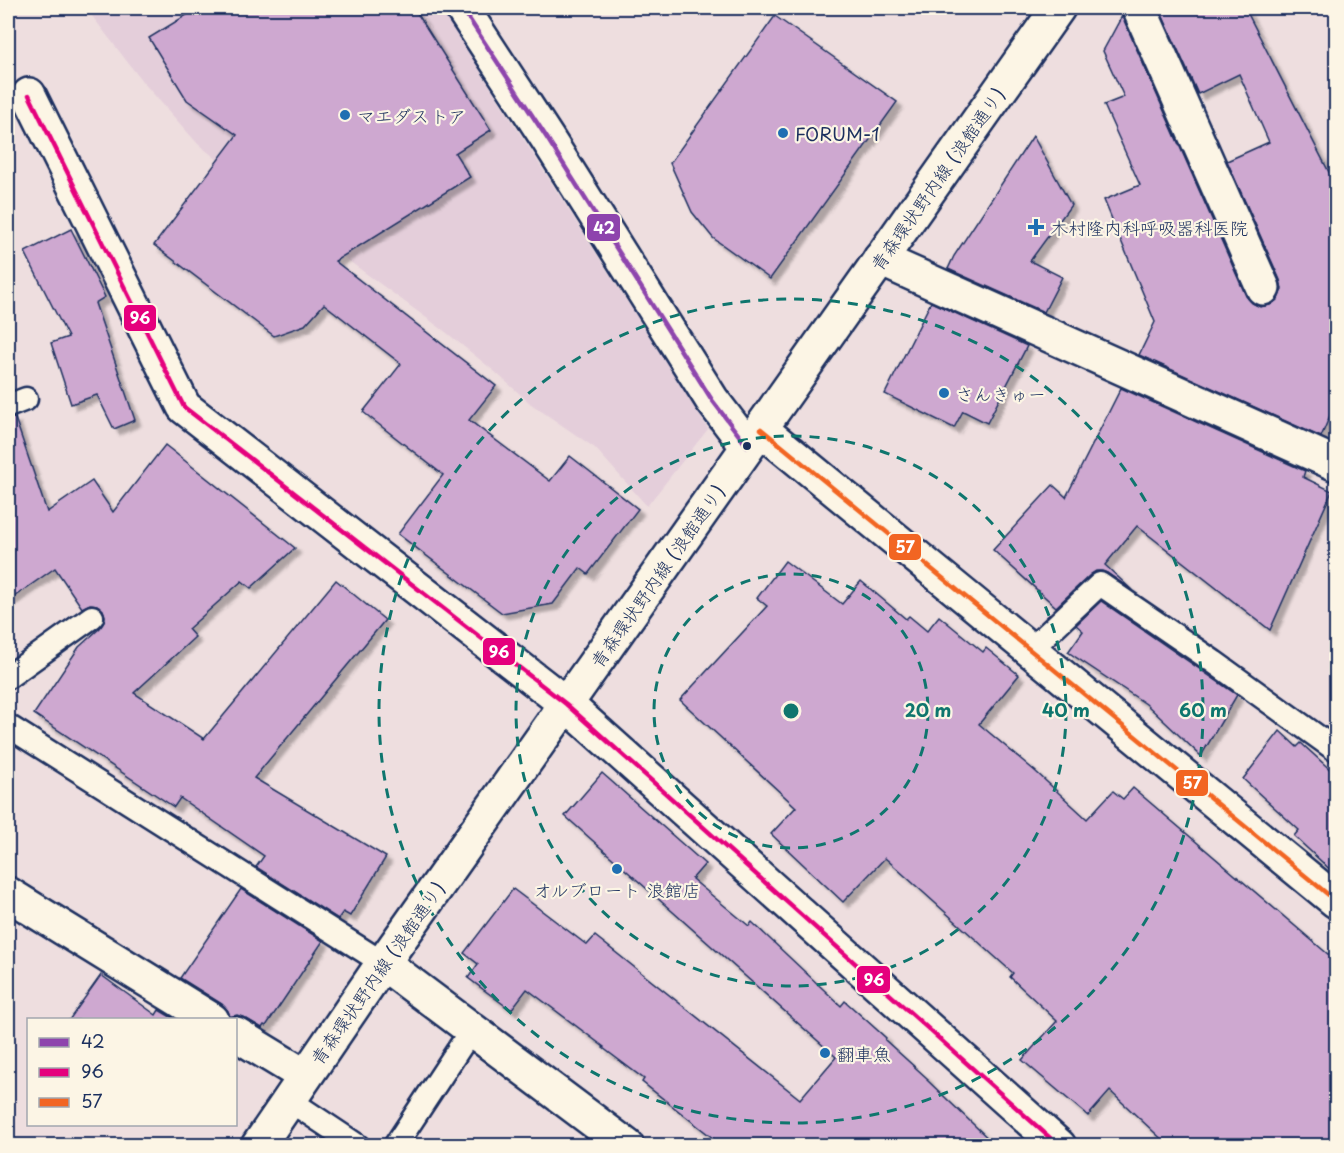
<svg xmlns="http://www.w3.org/2000/svg" width="1344" height="1153" font-family="'Playpen Sans','Klee One',sans-serif">
<style>
.built{fill:#e4ceda}
.building{fill:#cea8d0;stroke:#1b2f5e;stroke-width:1.5;filter:url(#shadow)}
.lines{fill:none;stroke-linecap:round;stroke-linejoin:round}
.lane-casing{stroke:#1b2f5e;stroke-width:27}
.street-casing{stroke:#1b2f5e;stroke-width:38}
.primary-casing{stroke:#1b2f5e;stroke-width:38}
.lane{stroke:#fcf5e5;stroke-width:22}
.street{stroke:#fcf5e5;stroke-width:33}
.primary{stroke:#fcf5e5;stroke-width:33}
.bus-1-casing{stroke:#fcf5e5;stroke-width:9}
.bus-2-casing{stroke:#fcf5e5;stroke-width:9}
.bus-3-casing{stroke:#fcf5e5;stroke-width:9}
.bus-1{stroke:#8e44ad;stroke-width:4.5}
.bus-2{stroke:#e5007d;stroke-width:4.5}
.bus-3{stroke:#f26522;stroke-width:4.5}
.ring{fill:none;stroke:#0f766e;stroke-width:3;stroke-dasharray:10 8}
.poi-dot{fill:#1f6fb2;stroke:#fcf5e5;stroke-width:2}
.bus-dot{fill:#1b2f5e;stroke:#fcf5e5;stroke-width:2}
.labels{text-anchor:middle;dominant-baseline:central;stroke-width:4.5;stroke-linejoin:round;paint-order:stroke}
.poi-label{font-size:18px;fill:#1b2f5e;stroke:#fcf5e5;text-anchor:start}
.street-label{font-size:18px;fill:#1b2f5e;stroke:#fcf5e5}
.centre{fill:#0f766e;stroke:#fcf5e5;stroke-width:3}
.ring-label{font-size:18px;text-anchor:middle;font-weight:bold;fill:#0f766e;stroke:#fcf5e5;stroke-width:4.5;stroke-linejoin:round;paint-order:stroke}
.line-badge{stroke:#fcf5e5;stroke-width:2}
.badge-label{font-size:16px;text-anchor:middle;font-weight:bold;fill:#fff}
</style>
<defs>
<filter id="shadow"><feDropShadow dx="5.5" dy="5.5" stdDeviation="1.5" flood-color="#0004"/></filter>
</defs>
<rect width="100%" height="100%" fill="#eededf"/>
<filter id="ink" filterUnits="userSpaceOnUse"><feTurbulence type="fractalNoise" baseFrequency=".0167" numOctaves="2"/><feDisplacementMap in="SourceGraphic" scale="12" xChannelSelector="R" yChannelSelector="G"/><feConvolveMatrix kernelMatrix="1 2 1 2 8 2 1 2 1" color-interpolation-filters="sRGB"/></filter>
<g filter="url(#ink)">
<path class="built" d="M86 8H440L708 429 647 506 595 448 531 404 494 371 447 333 281 211 198 144 142 81Z"/>
<g class="building">
<path d="M198 8H414L491 130 455 153 470 177 335 261 496 386 469 420 550 481 570 456 638 509 588 574 580 568 553 604 502 613 398 534 443 475 363 412 401 364 324 304 305 325 274 336 154 245 237 135 187 100 149 38Z"/>
<path d="M1159 8H1245L1336 186V401L1321 437 1139 355 1155 322 1104 200 1140 185 1104 105 1124 97 1103 51 1122 16 1246 296 1252 303 1260 307 1270 305 1278 299 1282 289 1280 280 1227 161 1269 142 1239 74 1198 94Z"/>
<path d="M775 16 897 102 770 279 713 238 692 212 670 163Z"/>
<path d="M1033 136 1071 205 1030 261 1062 277 1044 312 948 269 954 256Z"/>
<path d="M71 229 105 297 95 303 135 420 114 429 97 395 71 404 51 343 68 337 25 252Z"/>
<path d="M931 302 1027 346 987 423 963 411 954 428 885 394Z"/>
<path d="M1121 388 1305 471 1303 477 1332 491 1270 630 1137 526 1105 565 1132 590 1107 573 1102 571H1096L1091 574 1056 607 993 550 1053 485 1066 497Z"/>
<path d="M15 418 47 512 92 481 113 512 165 445 295 548 251 588 242 581 188 629 195 637 134 693 204 739 336 580 385 620 254 778 386 857 350 916 343 912 338 919 256 867 264 856 180 798 174 807 34 714 79 647 100 628 104 622 105 616 103 610 97 605 90 604 82 608 55 568 8 601V419Z"/>
<path d="M785 561 842 604 861 581 906 619 909 616 927 631 939 616 983 652 986 648 1019 675 979 724 1035 771 1087 819 1113 791 1123 799 1133 788 1336 961V1146H1169L1110 1091 1088 1116 1022 1060 1057 1021 1010 977 1013 973 885 858 843 902 771 834 796 807 680 700 767 606 757 598Z"/>
<path d="M1101 601 1237 695 1201 756 1146 704 1068 652 1083 631 1076 625Z"/>
<path d="M1280 731 1297 747 1301 743 1336 775V875L1294 836 1299 830 1243 779Z"/>
<path d="M602 773 705 864 692 879 749 926 752 922 841 1006 845 1001 886 1038 885 1040 928 1079 927 1080 996 1146H723L642 1082 644 1079 603 1048 604 1047 527 989 511 1010 468 978 478 964 464 953 513 889 587 945 595 936 800 1099 836 1057 565 816Z"/>
<path d="M241 889 323 941 266 1026 264 1025 262 1028 245 1018 237 1015 230 1017 228 1011 222 1004 180 978Z"/>
<path d="M101 975 156 1015 159 1010 176 1020H69Z"/>
</g>
<g class="lines">
<defs>
<g id="lane">
<path d="M8 406 26 399"/>
<path d="M1030 650 1100 584 1214 662 1336 750"/>
<path d="M8 677 92 617"/>
<path d="M8 726 383 963"/>
<path d="M289 1100 358 1146"/>
<path d="M395 1146 472 1029"/>
</g>
<g id="street">
<path d="M462 8 547 138 712 400 747 446"/>
<path d="M1139 8 1263 288"/>
<path d="M29 95 184 407 566 704 1059 1146"/>
<path d="M880 259 1336 464"/>
<path d="M761 429 1336 901"/>
<path d="M8 894 212 1020"/>
<path d="M383 963 627 1146"/>
<path d="M236 1034 305 1076"/>
</g>
<path id="primary" d="M258 1146 383 963 1058 8"/>
</defs>
<use href="#lane" class="lane-casing"/>
<use href="#street" class="street-casing"/>
<use href="#primary" class="primary-casing"/>
<use href="#lane" class="lane"/>
<use href="#street" class="street"/>
<use href="#primary" class="primary"/>
<defs>
<path id="bus-1" d="M462 8 547 138 712 400 747 446"/>
<path id="bus-2" d="M29 95 184 407 566 704 1059 1146"/>
<path id="bus-3" d="M761 429 1336 901"/>
</defs>
<use href="#bus-1" class="bus-1-casing"/>
<use href="#bus-2" class="bus-2-casing"/>
<use href="#bus-3" class="bus-3-casing"/>
<use href="#bus-1" class="bus-1"/>
<use href="#bus-2" class="bus-2"/>
<use href="#bus-3" class="bus-3"/>
</g>
</g>
<g class="ring">
<circle cx="791" cy="711" r="137"/>
<circle cx="791" cy="711" r="275"/>
<circle cx="791" cy="711" r="412"/>
</g>
<g class="poi-dot">
<circle cx="345" cy="115" r="6"/>
<circle cx="783" cy="133" r="6"/>
<path d="M1033 218h6v6h6v6h-6v6h-6v-6h-6v-6h6z"/>
<circle cx="944" cy="393" r="6"/>
<circle cx="617" cy="869" r="6"/>
<circle cx="825" cy="1053" r="6"/>
</g>
<circle class="bus-dot" cx="747" cy="446" r="5"/>
<g class="labels">
<g class="poi-label">
<text x="357" y="115">マエダストア</text>
<text x="795" y="133">FORUM-1</text>
<text x="1050" y="227">木村隆内科呼吸器科医院</text>
<text x="956" y="393">さんきゅー</text>
<text x="617" y="889" text-anchor="middle">オルブロート 浪館店</text>
<text x="837" y="1053">翻車魚</text>
</g>
<g class="street-label">
<text transform="translate(937 179) rotate(-55)">青森環状野内線 (浪館通り)</text>
<text transform="translate(657 576) rotate(-55)">青森環状野内線 (浪館通り)</text>
<text transform="translate(377 973) rotate(-55)">青森環状野内線 (浪館通り)</text>
</g>
</g>
<circle cx="791" cy="711" r="9" class="centre"/>
<g class="ring-label">
<text x="928" y="717">20 m</text>
<text x="1066" y="717">40 m</text>
<text x="1203" y="717">60 m</text>
</g>
<g class="line-badge">
<rect x="586" y="213" width="35" height="29" rx="6" fill="#8e44ad"/>
<rect x="123" y="304" width="34" height="28" rx="6" fill="#e5007d"/>
<rect x="888" y="533" width="34" height="28" rx="6" fill="#f26522"/>
<rect x="482" y="637" width="34" height="29" rx="6" fill="#e5007d"/>
<rect x="1175" y="769" width="34" height="28" rx="6" fill="#f26522"/>
<rect x="856" y="965" width="35" height="29" rx="6" fill="#e5007d"/>
</g>
<g class="badge-label">
<text x="604" y="234">42</text>
<text x="140" y="324">96</text>
<text x="905" y="553">57</text>
<text x="499" y="658">96</text>
<text x="1192" y="789">57</text>
<text x="874" y="986">96</text>
</g>
<rect width="1344" height="1153" fill="none" stroke="#fcf5e5" stroke-width="30"/>
<rect x="15" y="15" width="1314" height="1123" fill="none" stroke="#1b2f5e" stroke-width="2" filter="url(#ink)"/>
<rect x="27" y="1018" width="210" height="108" fill="#fcf5e5" stroke="#a2a6af" stroke-width="1.5"/>
<rect x="39" y="1038" width="30" height="9" fill="#8e44ad" stroke="#a2a6af" stroke-width="1.5"/>
<text x="81" y="1048" font-size="18" fill="#1b2f5e">42</text>
<rect x="39" y="1068" width="30" height="9" fill="#e5007d" stroke="#a2a6af" stroke-width="1.5"/>
<text x="81" y="1078" font-size="18" fill="#1b2f5e">96</text>
<rect x="39" y="1098" width="30" height="9" fill="#f26522" stroke="#a2a6af" stroke-width="1.5"/>
<text x="81" y="1108" font-size="18" fill="#1b2f5e">57</text>
</svg>
